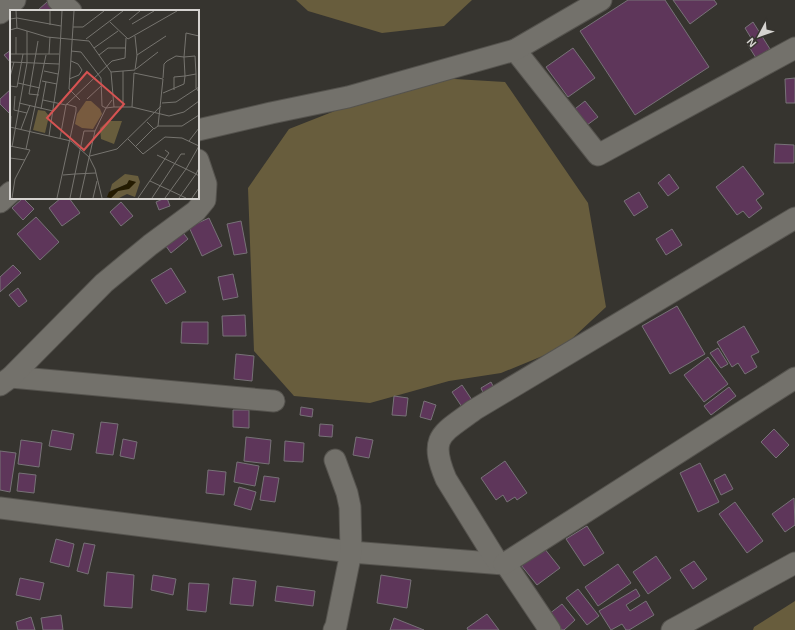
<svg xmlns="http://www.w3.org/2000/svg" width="795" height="630" font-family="Helvetica,sans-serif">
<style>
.green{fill:#685d3d}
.building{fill:#5e365a;stroke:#777277}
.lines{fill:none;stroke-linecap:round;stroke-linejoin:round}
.minor-casing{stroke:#55534e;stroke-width:23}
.minor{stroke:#73716b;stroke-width:21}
.inset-road{fill:none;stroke:#76746f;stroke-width:1}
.view{fill:#d65352;fill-opacity:0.15;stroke:#d65352;stroke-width:2}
.inset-edge{fill:none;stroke:#d5d3d0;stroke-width:2}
</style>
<rect width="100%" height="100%" fill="#36342f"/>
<g class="green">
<path d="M296 0H472L444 26 382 33 308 11Z"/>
<path d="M421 77 505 82 588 203 606 307 562 348 501 373 449 381 370 403 294 396 254 351 248 188 289 129Z"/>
<path d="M795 601V630H753L754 627Z"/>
</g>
<g class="building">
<path d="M628 0H665L709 67 635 115 580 31Z"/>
<path d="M673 0H714L717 4 690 24Z"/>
<path d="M47 2 56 11H39L38 10Z"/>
<path d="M753 22 770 49 756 58 746 42 751 38 745 28Z"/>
<path d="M573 48 595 78 568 97 546 67Z"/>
<path d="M11 50V63L4 55Z"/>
<path d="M795 78V103H786L785 79Z"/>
<path d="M11 89V115L0 104V99Z"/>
<path d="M585 101 598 117 583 128 571 112Z"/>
<path d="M775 144 794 145V163H774Z"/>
<path d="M743 166 764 194 756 200 762 208 749 218 743 211 737 215 716 187Z"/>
<path d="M669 174 679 188 668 196 658 183Z"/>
<path d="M639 192 648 207 634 216 624 201Z"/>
<path d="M23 198 34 209 23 220 12 208Z"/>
<path d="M61 198H69L80 213 62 226 49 208Z"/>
<path d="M165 198H167L170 206 159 210 156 202Z"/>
<path d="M121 202 133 216 121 226 110 212Z"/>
<path d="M36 217 59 242 40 260 17 234Z"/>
<path d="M209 218 222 246 202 256 189 227Z"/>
<path d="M241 221 247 253 234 255 227 224Z"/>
<path d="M180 229 188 239 171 253 163 242Z"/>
<path d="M672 229 682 245 666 255 656 239Z"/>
<path d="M13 265 21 273 0 292V277Z"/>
<path d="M171 268 186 292 166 304 151 280Z"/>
<path d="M233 274 238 297 223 300 218 277Z"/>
<path d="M18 288 27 301 19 307 9 295Z"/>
<path d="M677 306 705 354 670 374 642 326Z"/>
<path d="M245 315 246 336H223L222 316Z"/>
<path d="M182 322H208V344L181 343Z"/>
<path d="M744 326 759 352 751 356 757 367 745 374 738 363 732 367 717 342Z"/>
<path d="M718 348 728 364 721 368 710 353Z"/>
<path d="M236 354 254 356 252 381 234 379Z"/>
<path d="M708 357 728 384 704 402 684 375Z"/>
<path d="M491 382 496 392 485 397 481 388Z"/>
<path d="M462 385 472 400 462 407 452 392Z"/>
<path d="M729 387 736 396 711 415 704 406Z"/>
<path d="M394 396 408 398 406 416 392 415Z"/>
<path d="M424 401 436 405 431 420 420 417Z"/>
<path d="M301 407 313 409 312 417 300 415Z"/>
<path d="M233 410H249V428L233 427Z"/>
<path d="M101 422 118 424 113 455 96 453Z"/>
<path d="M320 424 333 425 332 437 319 436Z"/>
<path d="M774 429 789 445 776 458 761 442Z"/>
<path d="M52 430 74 434 71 450 49 446Z"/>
<path d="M246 437 271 440 269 464 244 461Z"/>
<path d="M356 437 373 440 369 458 353 455Z"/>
<path d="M123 439 137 442 134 459 120 456Z"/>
<path d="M21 440 42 443 39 467 18 464Z"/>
<path d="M285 441 304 443 303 462 284 461Z"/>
<path d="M0 451 16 453 10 492 0 490Z"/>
<path d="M505 461 527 493 517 500 515 497 507 502 503 495 496 500 481 478Z"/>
<path d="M237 462 259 466 255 486 234 482Z"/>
<path d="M700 463 719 502 698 512 680 473Z"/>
<path d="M208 470 226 472 224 495 206 493Z"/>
<path d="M19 473 36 475 34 493 17 491Z"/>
<path d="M725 474 733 489 721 495 714 480Z"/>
<path d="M264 476 279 478 275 502 260 500Z"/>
<path d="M239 487 256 492 251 510 234 505Z"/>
<path d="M794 498 795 525 785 532 772 514Z"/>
<path d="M735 502 763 541 747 553 719 514Z"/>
<path d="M587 526 604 553 584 566 566 539Z"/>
<path d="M56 539 74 544 69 567 50 562Z"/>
<path d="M84 543 95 545 88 574 77 571Z"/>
<path d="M544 548 560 568 537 585 521 565Z"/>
<path d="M656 556 671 578 648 594 633 572Z"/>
<path d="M694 561 707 579 693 589 680 570Z"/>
<path d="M618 564 631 583 598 606 585 587Z"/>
<path d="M107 572 134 575 132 608 104 606Z"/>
<path d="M153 575 176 579 173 595 151 590Z"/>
<path d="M381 575 411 580 407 608 377 603Z"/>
<path d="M20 578 44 583 40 600 16 595Z"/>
<path d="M233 578 256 581 253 606 230 604Z"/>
<path d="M189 583 209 584 206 612 187 610Z"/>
<path d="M277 586 315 591 313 606 275 601Z"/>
<path d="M578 589 599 616 587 625 566 598Z"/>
<path d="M636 589 640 596 626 605 630 611 646 601 654 615 629 630H626L622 624 611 630 599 611Z"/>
<path d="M562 604 575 620 564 630H562L549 614Z"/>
<path d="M487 614 499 630H468L467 628Z"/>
<path d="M61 615 63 630H43L41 618Z"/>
<path d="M31 617 35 630H18L16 622Z"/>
<path d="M394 618 424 630H390Z"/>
</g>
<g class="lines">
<defs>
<g id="minor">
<path d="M58 0 71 11"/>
<path d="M0 13 15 0"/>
<path d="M515 50 598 155 795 48"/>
<path d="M198 130 271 113 348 97 515 50 601 0"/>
<path d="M0 202 11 192"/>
<path d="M11 377 274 401"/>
<path d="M0 385 11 377 104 283 150 245 196 211 205 200 206 184 198 160"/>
<path d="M0 508 351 552 504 564 507 566 550 630"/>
<path d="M498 563 446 479C428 436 442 434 474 410L795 218"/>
<path d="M504 564 795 378"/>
<path d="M334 630 336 626 351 552 350 507 347 493 335 460"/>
<path d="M672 630 795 563"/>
</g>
</defs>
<use href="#minor" class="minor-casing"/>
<use href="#minor" class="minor"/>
</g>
<g transform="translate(10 10)">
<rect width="189" height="189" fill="#36342f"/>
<path d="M76 91H81L90 99 92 104 83 119 72 118 65 114 67 104ZM28 100 35 101 39 106 35 123 23 120ZM98 111H112L104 134 91 129 90 118ZM115 164 128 166 130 172 125 187 117 184 109 188H101L108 181 126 172 119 171 117 174 100 181 102 174Z" fill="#685d3d"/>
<path d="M119 170 126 172 119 179 108 181 101 188 97 187 99 182 117 174Z" fill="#241b00"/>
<path class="inset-road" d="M6 1 7 19M52 1 49 59 39 126 61 131 79 147 85 159 92 188M64 1 59 79 70 90M0 9 7 8 51 16M119 10 130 1M100 12 118 29 167 1M122 14 144 1M40 15V1M63 17H73L94 1M0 20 7 18 37 27 79 31 101 62 104 97H122L159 106 174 102 189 91M76 29 113 1M28 31 19 84 29 85M84 38 108 21M61 41 71 42 91 68 92 96 96 98 85 121 70 188M0 44H49M6 44V27M39 44 40 27M89 45 98 38H116M127 45 156 26M0 52 49 54M126 59 148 42M34 61 48 64M113 61V97M101 62 125 60 127 45 125 26M124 63 153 69 148 116M0 67 4 52M153 68 154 54 157 51 166 46 174 47 176 23 189 26M59 69 69 65 72 60 68 54 61 51M32 71 47 74M8 73 30 78M0 76 7 77 13 44M164 80V67L175 66 174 47 185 46 186 64M153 83 174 74 175 66 186 64V78L189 82M5 86 4 100 17 103M77 89 91 76M33 90 56 95 102 51 115 48 116 28M102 90 96 98 104 97M9 93 43 101M152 93 166 92 189 77M122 97 124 63M31 99 36 72M137 112 144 119 148 116H172L189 105M0 117 39 126M11 119 20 95M85 121H74L65 164 86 163M0 128 1 106M50 128 56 95M118 129 133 144 155 127 172 128 189 136M179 131 189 118M0 136 20 140 5 169 2 188M126 136 143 119M2 137 17 53V21M16 139 36 45M147 145 176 159 189 136M80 146 107 139 151 96M0 148 15 150M53 165 65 164 60 188M140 171 176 188M47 188 66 101V97L56 94M83 188 87 171M128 188 159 143 155 140M142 188 171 144H175M155 188 176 159 186 164 189 158M169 188 186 164 189 166M182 188 189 178"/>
<path class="view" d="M77 62 114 94 74 140 37 108Z"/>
<rect width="189" height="189" class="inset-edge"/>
</g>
<g transform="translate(759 36) rotate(229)" stroke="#36342f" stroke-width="3" paint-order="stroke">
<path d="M0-3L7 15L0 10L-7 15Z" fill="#d5d3d0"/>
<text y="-6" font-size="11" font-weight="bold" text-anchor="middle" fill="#d5d3d0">N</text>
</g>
</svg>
